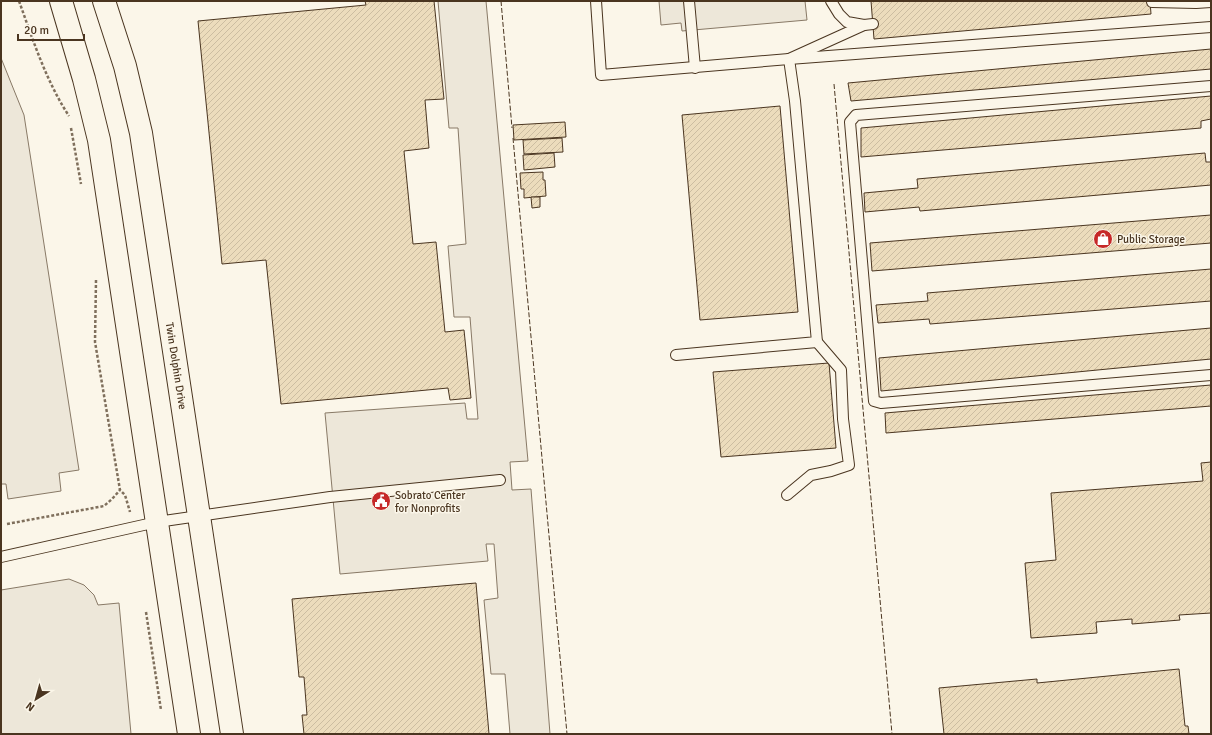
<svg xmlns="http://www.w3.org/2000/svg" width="1212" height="735" font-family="Signika,sans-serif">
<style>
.parking{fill:#ede7d9;stroke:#887966}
.building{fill:url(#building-hatch);stroke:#4a3520}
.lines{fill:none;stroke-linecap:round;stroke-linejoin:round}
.service-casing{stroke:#4a3520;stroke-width:12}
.secondary-casing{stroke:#4a3520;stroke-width:24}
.path{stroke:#7f6f5c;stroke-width:2.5;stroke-dasharray:3 2;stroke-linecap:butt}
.service{stroke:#fbf6e9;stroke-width:10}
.secondary{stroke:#fbf6e9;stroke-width:22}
.fence{stroke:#4a3520;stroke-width:1;stroke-dasharray:5 2;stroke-linecap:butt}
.labels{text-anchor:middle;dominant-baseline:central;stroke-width:3;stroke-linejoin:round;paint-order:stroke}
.poi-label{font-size:11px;fill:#4a3520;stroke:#fbf6e9;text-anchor:start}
.street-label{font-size:11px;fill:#4a3520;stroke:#fbf6e9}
</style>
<defs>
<pattern id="building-hatch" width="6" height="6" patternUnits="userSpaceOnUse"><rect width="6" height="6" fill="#ecdcbc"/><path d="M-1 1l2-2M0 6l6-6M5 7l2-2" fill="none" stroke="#ccbda1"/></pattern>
</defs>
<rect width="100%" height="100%" fill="#fbf6e9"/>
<g class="parking">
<path d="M438 1H486L528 461 510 462 512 490 531 489 550 734H510L505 674H491L484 600 498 598 494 544H486L488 561 340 574 325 413 465 403 467 419H478L470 317H454L448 246 466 244 458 128H449Z"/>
<path d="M659 1H805L807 20 682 31 681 23 661 25Z"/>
<path d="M1 58 24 115 79 470 59 473 61 491 8 499 6 484H1Z"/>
<path d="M69 579 84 585 94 595 98 605 119 603 131 734H1V590Z"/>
</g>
<g class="building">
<path d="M365 1H434L444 99 425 100 429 148 404 151 413 244 436 242 445 332 464 330 471 398 450 400 448 388 281 404 266 260 222 264 198 21 366 5Z"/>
<path d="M871 1H1150L1151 14 874 39Z"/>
<path d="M1211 49V69L851 101 848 83Z"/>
<path d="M1211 96V119L1201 121V128L861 157V128Z"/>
<path d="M780 106 798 312 700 320 682 115Z"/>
<path d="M565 122 566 137 514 140 513 125Z"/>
<path d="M562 138 563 152 524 154 523 140Z"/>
<path d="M554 153 555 167 524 170 523 155Z"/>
<path d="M1205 153 1206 162H1211V185L920 211 919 207 865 212 864 193 918 188 917 179Z"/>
<path d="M543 172V180H545L546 196 524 198V189H521L520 173Z"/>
<path d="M531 197H540V207L532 208Z"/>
<path d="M1211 215V243L872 271 870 243Z"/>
<path d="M1211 269V301L930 324 929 319 878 323 876 305 928 301 927 293Z"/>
<path d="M1211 328V359L881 391 879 358Z"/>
<path d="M829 363 836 448 721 457 713 372Z"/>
<path d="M1211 385V406L886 433 885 413Z"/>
<path d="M1211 462V613L1179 615 1180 620 1132 624V619L1096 622 1097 633 1031 638 1025 563 1056 560 1051 493 1203 481 1201 463Z"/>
<path d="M476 583 489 734H304L302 715H307L304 677H299L292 599Z"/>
<path d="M1179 669 1185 726H1188L1189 734H944L939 688 1037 679V683Z"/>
</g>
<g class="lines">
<defs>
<g id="service">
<path d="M596 1 601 75 789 59 1211 27"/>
<path d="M689 1 695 68"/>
<path d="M831 1 839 14 847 22 864 25"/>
<path d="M1152 2 1196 3 1211 2"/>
<path d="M1211 86 856 115 850 122 874 401 881 403 1211 375"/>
<path d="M676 355 817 342 795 101 789 59 864 25 873 24"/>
<path d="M787 495 811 475 831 471 849 465 843 419 841 370 817 342"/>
<path d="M1 557 157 522 330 497 500 480"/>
</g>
<g id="secondary">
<path d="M61 1 84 79 99 140 189 734"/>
<path d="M104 1 125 66 141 133 232 734"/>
</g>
</defs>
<use href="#service" class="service-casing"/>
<use href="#secondary" class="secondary-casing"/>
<g class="path">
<path d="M19 1C33 40 46 81 69 116"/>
<path d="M71 128 81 184"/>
<path d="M96 280 95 342 120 490 125 495 130 512"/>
<path d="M7 524 104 506 112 499 120 490"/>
<path d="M146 612 161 710"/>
</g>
<use href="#service" class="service"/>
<use href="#secondary" class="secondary"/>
<g class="fence">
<path d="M501 1 512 128"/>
<path d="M834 84 892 734"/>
<path d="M513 138 567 734"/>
</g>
</g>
<defs>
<symbol id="shop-disc" viewBox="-11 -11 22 22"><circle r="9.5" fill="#c62828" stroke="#fbf6e9"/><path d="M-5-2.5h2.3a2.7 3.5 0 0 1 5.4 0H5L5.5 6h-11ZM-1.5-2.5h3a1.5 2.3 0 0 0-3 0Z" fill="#fff"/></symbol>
<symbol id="civic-disc" viewBox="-11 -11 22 22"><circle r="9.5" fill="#c62828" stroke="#fbf6e9"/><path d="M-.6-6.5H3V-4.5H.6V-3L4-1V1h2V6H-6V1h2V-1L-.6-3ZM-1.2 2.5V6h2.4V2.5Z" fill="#fff"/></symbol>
</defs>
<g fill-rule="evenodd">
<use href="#shop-disc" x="1092" y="228" width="22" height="22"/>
<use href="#civic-disc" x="370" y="490" width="22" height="22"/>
</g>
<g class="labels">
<g class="poi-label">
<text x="1117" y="239">Public Storage</text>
<text x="395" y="495">Sobrato Center<tspan x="395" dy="13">for Nonprofits</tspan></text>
</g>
<g class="street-label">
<text transform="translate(176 366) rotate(81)">Twin Dolphin Drive</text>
</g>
</g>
<rect width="1212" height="735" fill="none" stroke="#4a3520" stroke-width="4"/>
<g transform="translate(36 699) rotate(217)" stroke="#fbf6e9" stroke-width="3" paint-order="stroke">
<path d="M0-3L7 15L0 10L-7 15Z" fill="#4a3520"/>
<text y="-6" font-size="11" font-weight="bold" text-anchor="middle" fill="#4a3520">N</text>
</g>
<path d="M18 34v6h66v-6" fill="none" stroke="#4a3520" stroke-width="2"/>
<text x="24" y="34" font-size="12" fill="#4a3520" stroke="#fbf6e9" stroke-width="3" paint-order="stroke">20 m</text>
</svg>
